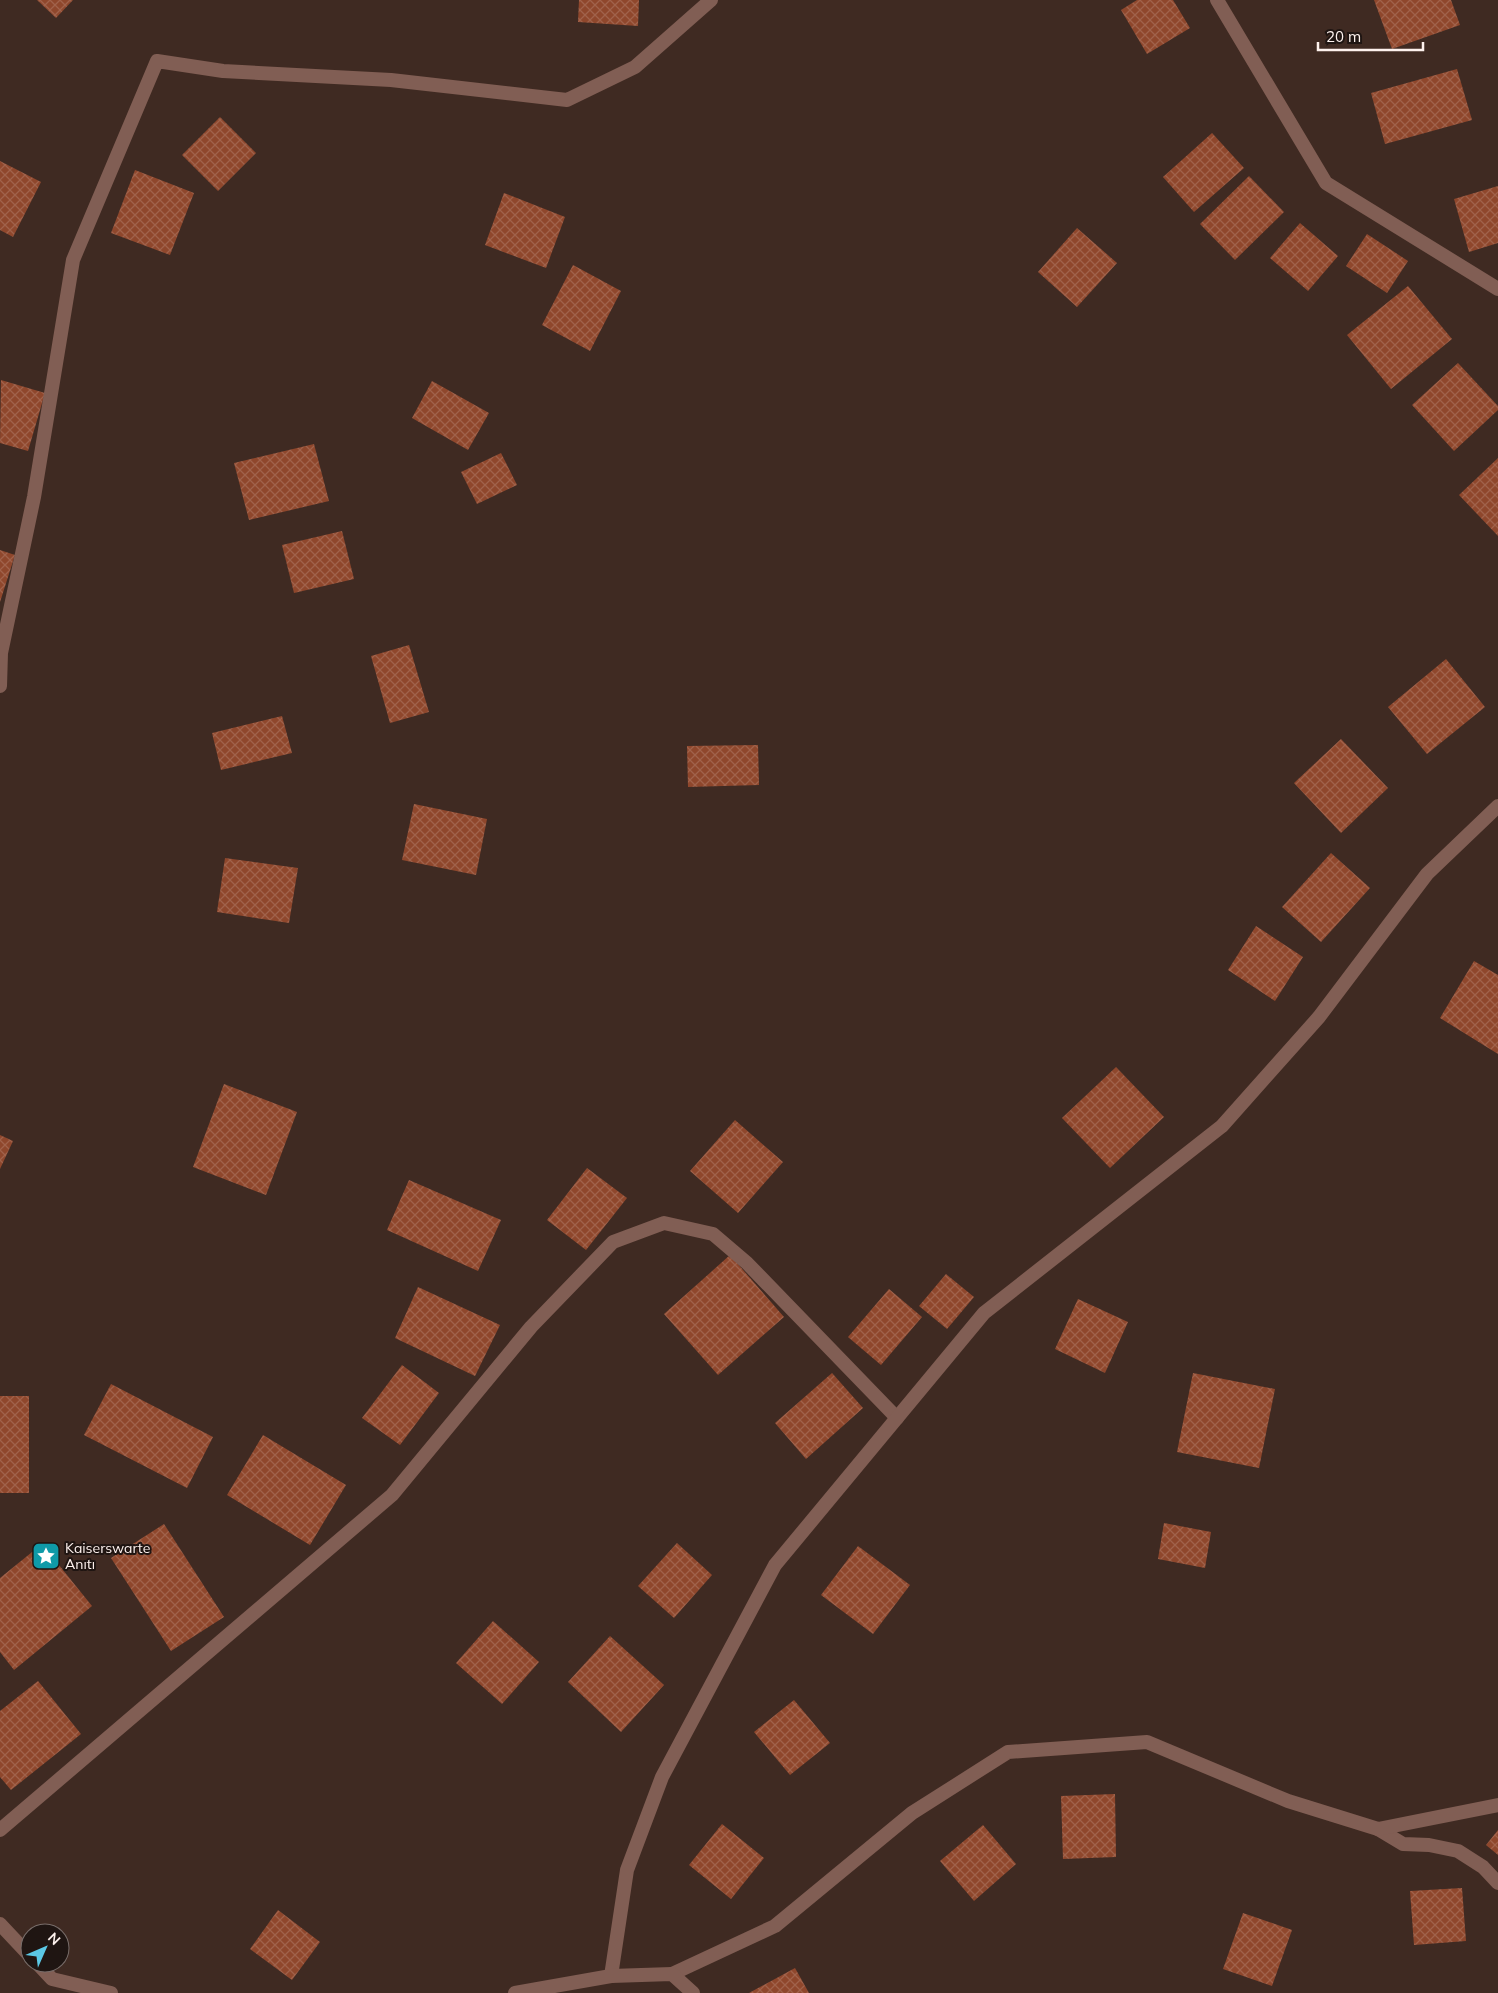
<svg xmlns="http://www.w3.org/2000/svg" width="1498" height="1993" font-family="Mulish,sans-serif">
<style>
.building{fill:url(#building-cross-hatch)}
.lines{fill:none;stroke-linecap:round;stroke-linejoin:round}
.service{stroke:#815e54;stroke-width:14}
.minor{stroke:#815e54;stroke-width:14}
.labels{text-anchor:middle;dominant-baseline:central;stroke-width:4;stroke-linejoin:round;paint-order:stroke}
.poi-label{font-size:14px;fill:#fef2ee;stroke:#1f1512;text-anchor:start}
</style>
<defs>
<pattern id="building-cross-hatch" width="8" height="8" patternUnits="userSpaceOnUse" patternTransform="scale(1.25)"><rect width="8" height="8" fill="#8f472c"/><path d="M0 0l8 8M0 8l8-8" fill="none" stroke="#a0624b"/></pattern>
</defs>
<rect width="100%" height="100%" fill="#3f2a22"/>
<g class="building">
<path d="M37 0H73L56 18Z"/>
<path d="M579 0H639L638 26 578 22Z"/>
<path d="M1137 0H1173L1190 28 1147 54 1121 10Z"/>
<path d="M1374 0H1451L1460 25 1392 49Z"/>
<path d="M1457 69 1472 120 1385 144 1371 93Z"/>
<path d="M220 117 256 153 218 191 182 155Z"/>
<path d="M1212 133 1244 168 1194 212 1163 177Z"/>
<path d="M0 161 41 182 13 237 0 230Z"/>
<path d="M135 170 194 193 170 255 111 233Z"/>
<path d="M1249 176 1284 212 1235 260 1200 224Z"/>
<path d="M1498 186V243L1469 252 1454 199Z"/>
<path d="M504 193 565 217 546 268 485 245Z"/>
<path d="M1300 223 1338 256 1308 291 1270 258Z"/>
<path d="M1077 228 1117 263 1077 307 1038 272Z"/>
<path d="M1367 234 1408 261 1387 293 1346 266Z"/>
<path d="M573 265 621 291 590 351 542 325Z"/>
<path d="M1408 286 1452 339 1391 389 1347 335Z"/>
<path d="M1458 363 1498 406V410L1454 451 1412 405Z"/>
<path d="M1 380 45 393 28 451 0 443Z"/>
<path d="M432 381 489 413 468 450 412 418Z"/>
<path d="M314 444 329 501 249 520 234 463Z"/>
<path d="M501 453 517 485 477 504 461 472Z"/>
<path d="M1498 458V536L1459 495Z"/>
<path d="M342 531 354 579 294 593 282 545Z"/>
<path d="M0 550 15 555 0 602Z"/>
<path d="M409 645 429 712 390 723 371 656Z"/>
<path d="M1446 659 1485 707 1427 754 1388 707Z"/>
<path d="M282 716 292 753 221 770 212 733Z"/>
<path d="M1341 739 1388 788 1341 833 1294 783Z"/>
<path d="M758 745 759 785 688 787 687 746Z"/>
<path d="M414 804 487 819 476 875 402 860Z"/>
<path d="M1331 853 1370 888 1321 942 1282 907Z"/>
<path d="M225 858 298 868 289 923 217 912Z"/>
<path d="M1256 926 1303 957 1275 1001 1228 970Z"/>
<path d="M1474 961 1498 975V1054L1440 1018Z"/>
<path d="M1116 1067 1164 1117 1110 1168 1062 1118Z"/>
<path d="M224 1084 297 1112 266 1195 193 1167Z"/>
<path d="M735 1120 783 1162 738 1213 690 1171Z"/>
<path d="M0 1135 13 1141 0 1169Z"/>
<path d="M587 1168 627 1198 586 1250 547 1220Z"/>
<path d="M409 1180 501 1220 478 1271 387 1230Z"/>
<path d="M730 1255 784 1317 718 1375 664 1314Z"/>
<path d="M946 1274 974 1297 947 1329 919 1306Z"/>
<path d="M418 1287 500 1325 475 1376 395 1338Z"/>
<path d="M889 1289 922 1317 881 1365 848 1337Z"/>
<path d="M1078 1299 1128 1322 1105 1373 1055 1349Z"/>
<path d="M402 1365 439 1393 400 1445 362 1418Z"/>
<path d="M832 1373 863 1408 806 1459 775 1423Z"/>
<path d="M1193 1373 1275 1389 1259 1468 1177 1452Z"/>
<path d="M111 1384 213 1437 187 1488 84 1435Z"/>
<rect x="0" y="1396" width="29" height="97"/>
<path d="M263 1435 346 1485 310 1545 227 1495Z"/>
<path d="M1164 1523 1211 1532 1205 1568 1158 1559Z"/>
<path d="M164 1524 224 1617 171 1651 111 1558Z"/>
<path d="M677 1543 712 1575 674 1618 638 1586Z"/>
<path d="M42 1544 92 1606 14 1670 0 1652V1578Z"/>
<path d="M858 1546 910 1585 873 1634 821 1595Z"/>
<path d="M493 1621 539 1662 502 1704 456 1663Z"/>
<path d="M610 1636 664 1685 621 1732 568 1682Z"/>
<path d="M38 1681 81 1734 11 1790 0 1777V1711Z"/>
<path d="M794 1700 830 1743 790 1775 754 1732Z"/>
<path d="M1115 1794 1116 1857 1063 1859 1061 1796Z"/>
<path d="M722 1824 764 1858 731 1899 689 1865Z"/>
<path d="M983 1825 1016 1864 974 1901 940 1861Z"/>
<path d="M1498 1830V1855L1486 1845Z"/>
<path d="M1462 1888 1466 1941 1414 1945 1410 1891Z"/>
<path d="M278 1910 320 1942 292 1980 250 1949Z"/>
<path d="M1243 1913 1292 1930 1272 1986 1223 1969Z"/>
<path d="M795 1968 809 1993H749Z"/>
</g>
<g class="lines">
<path class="service" d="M1378 1829 1403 1844 1429 1845 1458 1851 1483 1867 1498 1883"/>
<g class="minor">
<path d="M1217 0 1326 183 1498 289"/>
<path d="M0 686 1 653 34 497 73 260 157 61 223 71 391 80 567 100 635 67 711 0"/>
<path d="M0 1830 392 1495 531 1327 613 1242 664 1223 713 1234 747 1263 897 1418"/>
<path d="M0 1924 30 1956"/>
<path d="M37 1963 52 1979 111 1993"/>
<path d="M672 1974 775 1926 912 1813 1008 1752 1147 1742 1288 1801 1378 1829 1498 1805"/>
<path d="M611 1976 627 1870 662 1777 775 1565 984 1313 1222 1126 1319 1017 1427 874 1498 806"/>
<path d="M515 1993 611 1976 672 1974 693 1993"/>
</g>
</g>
<defs>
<symbol id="sight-square" viewBox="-11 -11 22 22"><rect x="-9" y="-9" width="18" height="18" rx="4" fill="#0f9aa8" stroke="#1f1512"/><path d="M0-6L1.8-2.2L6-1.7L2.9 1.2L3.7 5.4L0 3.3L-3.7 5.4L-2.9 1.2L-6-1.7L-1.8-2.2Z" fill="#fff"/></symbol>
</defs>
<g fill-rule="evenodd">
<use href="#sight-square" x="30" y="1540" width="32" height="32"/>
</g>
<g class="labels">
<g class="poi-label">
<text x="65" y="1548">Kaiserswarte<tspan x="65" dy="16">Anıtı</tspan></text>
</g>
</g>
<g transform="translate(45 1948) rotate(45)"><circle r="24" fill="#1f1512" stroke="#786d6a"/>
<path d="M0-4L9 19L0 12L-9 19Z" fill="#5bc8e6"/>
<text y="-8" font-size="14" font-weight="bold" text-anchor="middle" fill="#fef2ee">N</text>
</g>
<path d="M1318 42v8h105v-8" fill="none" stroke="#fef2ee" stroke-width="2.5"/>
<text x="1326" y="42" font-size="15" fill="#fef2ee" stroke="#1f1512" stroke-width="4" paint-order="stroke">20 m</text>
</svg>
